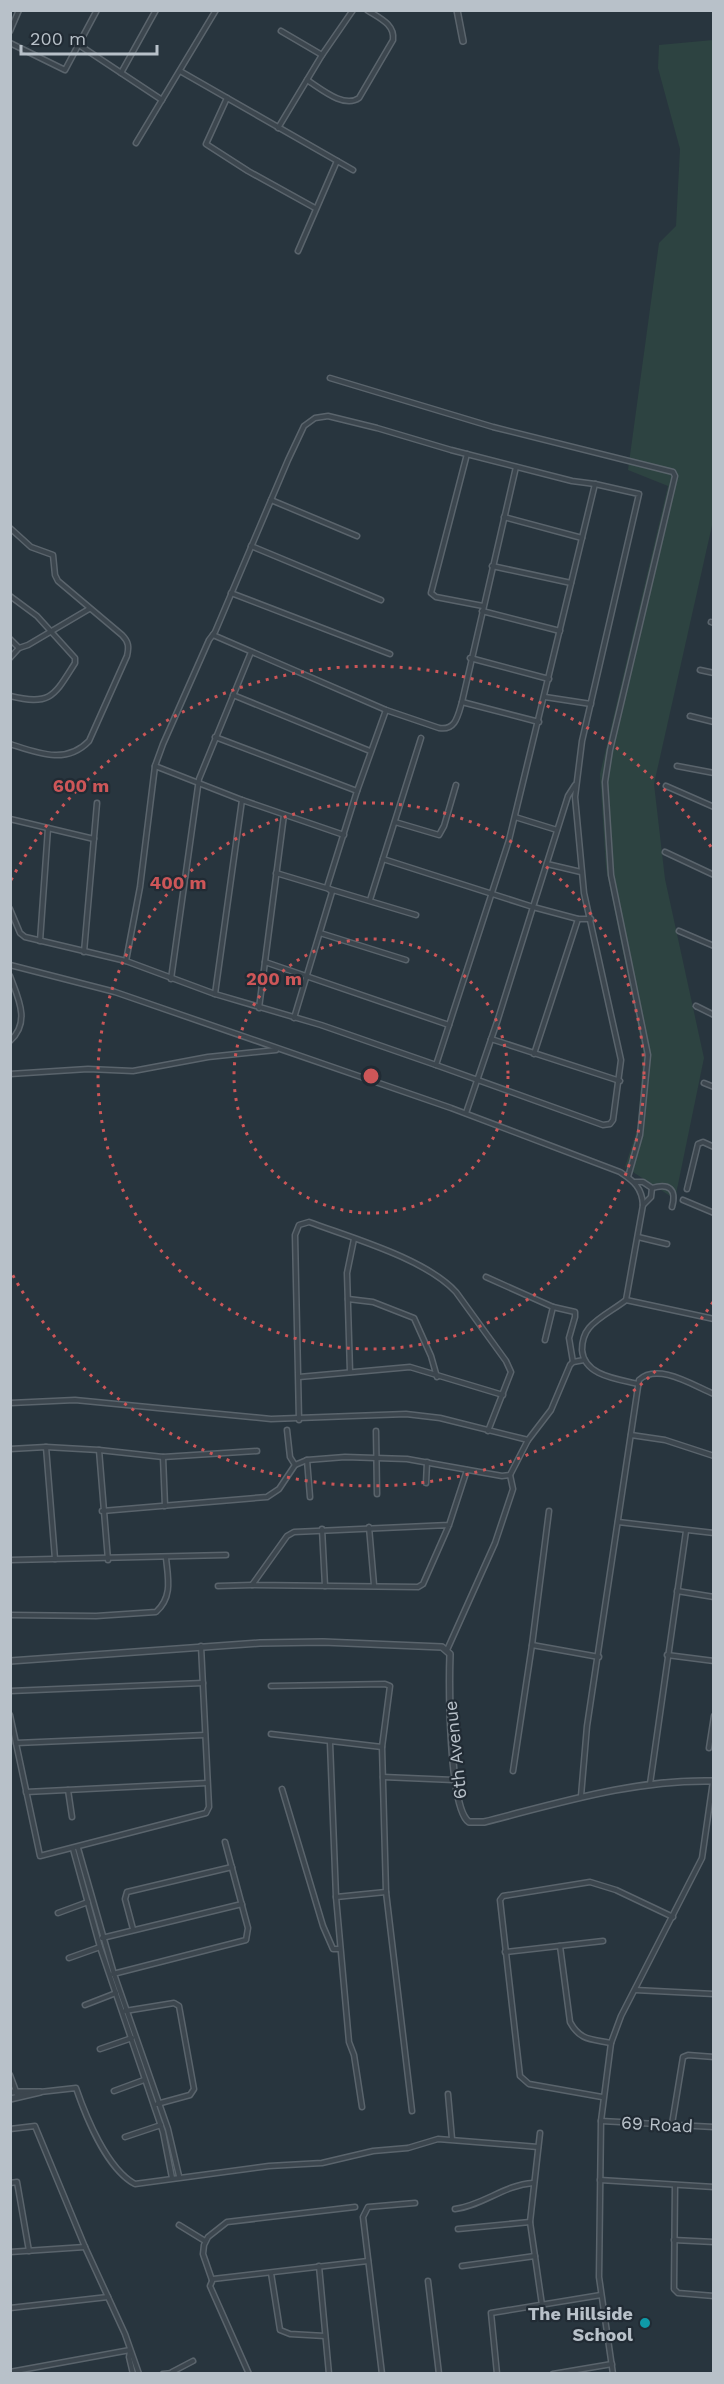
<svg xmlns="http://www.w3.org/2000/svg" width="724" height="2384" font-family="'Work Sans',sans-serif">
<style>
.green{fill:#2d4341}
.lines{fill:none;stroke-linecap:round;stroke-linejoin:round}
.minor-casing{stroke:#5a646c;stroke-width:7}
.tertiary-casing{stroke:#5a646c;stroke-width:8}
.minor{stroke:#3c464e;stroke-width:4}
.tertiary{stroke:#3c464e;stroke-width:5}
.ring{fill:none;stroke:#cd5658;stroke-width:3;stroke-dasharray:3 6}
.culture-dot{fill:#0f9aa8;stroke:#212b34;stroke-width:2}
.labels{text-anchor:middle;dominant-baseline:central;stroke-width:4.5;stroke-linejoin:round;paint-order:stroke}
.street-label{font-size:18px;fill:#b8c1c9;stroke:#212b34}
.poi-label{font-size:18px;font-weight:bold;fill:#b8c1c9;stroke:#212b34;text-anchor:end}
.centre{fill:#cd5658;stroke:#212b34;stroke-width:3}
.ring-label{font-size:18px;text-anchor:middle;font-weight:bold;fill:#cd5658;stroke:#212b34;stroke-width:4.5;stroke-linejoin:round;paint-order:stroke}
</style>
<rect width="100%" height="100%" fill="#28353e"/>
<path class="green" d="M713 40V521L654 784 665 879 704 1058 675 1199 625 1167 638 1127 643 1051 606 868 600 774 668 486 628 470 659 243 676 226 680 149 658 68 659 45Z"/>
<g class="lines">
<defs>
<g id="minor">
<path d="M10 31 19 10"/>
<path d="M281 31 322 55"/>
<path d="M10 43 65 70 97 10"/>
<path d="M79 45 162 100"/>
<path d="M180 71 353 170"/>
<path d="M121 73 156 10"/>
<path d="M307 80C320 88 344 109 359 98L393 40C395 24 379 18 367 10"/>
<path d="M227 98 206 144 248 171 315 208"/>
<path d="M278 128 322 55 353 10"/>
<path d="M136 143 216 10"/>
<path d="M298 251 337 161"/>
<path d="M330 378 493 427 673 472 675 476 610 750 605 782 611 875 648 1055 640 1135 628 1177"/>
<path d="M467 454 431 593 436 597 483 606"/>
<path d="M271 500 357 536"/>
<path d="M504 517 582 538"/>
<path d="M10 528 31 547 53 555 55 575 58 581 122 635C129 642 129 647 127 656L89 741C66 765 38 753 10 744"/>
<path d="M251 546 381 600"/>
<path d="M492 566 571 583"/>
<path d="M231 593 390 654"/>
<path d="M10 596 37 616 75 658V663C54 696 51 706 10 696"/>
<path d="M482 611 560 631"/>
<path d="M711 622 714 623"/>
<path d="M213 635 386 710 439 728C456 731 458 715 462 702L516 467"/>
<path d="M10 639 19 648 28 645 89 609"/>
<path d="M10 658 19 648"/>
<path d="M470 658 549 679"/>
<path d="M700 670 714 673"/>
<path d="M233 695 370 751"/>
<path d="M545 697 591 704"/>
<path d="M462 702 539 722"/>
<path d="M690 716 714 722"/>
<path d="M215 737 357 791"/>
<path d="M155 766 242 800 344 835"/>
<path d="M677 766 714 773"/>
<path d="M575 785 568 796 533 907 578 919H591"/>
<path d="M666 786 714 807"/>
<path d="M515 817 557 830"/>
<path d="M10 819 94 839"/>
<path d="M395 822 439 835 444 826 456 785"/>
<path d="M665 852 714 875"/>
<path d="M383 859 533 907 498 1019 466 1113"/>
<path d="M547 864 581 872"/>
<path d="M276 873 416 915"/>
<path d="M370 900 421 738"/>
<path d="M10 909 20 933 25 937 126 961 215 994 321 1025 436 1065 603 1125 610 1124 613 1120 621 1060 584 893 575 797 582 741 639 494 595 484"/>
<path d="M679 931 714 946"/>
<path d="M320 933 406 960"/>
<path d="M40 941 48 828"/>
<path d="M84 952 97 803"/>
<path d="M126 961 140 887 155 766 163 744 209 640 215 632 288 460 304 426 315 418 328 416 377 428 451 450 572 481 595 484 509 840 436 1065"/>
<path d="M265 962 449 1025"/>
<path d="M10 965 115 992 451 1108 620 1172C634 1181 642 1188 643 1205L626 1300C615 1309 598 1317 589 1328 584 1334 582 1342 582 1350 584 1376 618 1379 638 1384"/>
<path d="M10 976C18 998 31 1022 10 1041"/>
<path d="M171 979 199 779 251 652"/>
<path d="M215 994 242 800"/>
<path d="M696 1006 714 1015"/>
<path d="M259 1008 284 815"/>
<path d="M294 1018 332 892 327 887 357 791 386 710"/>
<path d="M491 1039 620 1081"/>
<path d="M534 1054 578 919"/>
<path d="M10 1074 88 1069 133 1071 208 1057 276 1050"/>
<path d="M704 1083 714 1087"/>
<path d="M635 1182H643L652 1188"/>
<path d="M652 1188C669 1183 677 1189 672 1207"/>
<path d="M687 1189 698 1144 703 1142 714 1147"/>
<path d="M683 1200 714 1213"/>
<path d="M643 1205 651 1197 652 1188"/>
<path d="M638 1237 667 1244"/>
<path d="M486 1277 553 1307 575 1312V1317L569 1338 573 1362"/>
<path d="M348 1299 373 1302 414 1318 431 1356 437 1377"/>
<path d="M626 1300 714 1319"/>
<path d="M545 1340 553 1307"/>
<path d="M350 1372 347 1273 354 1239"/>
<path d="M299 1377 410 1367 503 1395"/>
<path d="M10 1403 75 1400 271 1419 406 1414 440 1418 528 1440 551 1410 570 1365 573 1362 584 1360"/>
<path d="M299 1420 295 1235 299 1225 309 1222C352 1238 426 1259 456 1292L506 1361 511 1372 488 1431"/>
<path d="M287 1430 290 1457 295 1465"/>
<path d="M376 1431 377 1494"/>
<path d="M631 1435 665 1440 714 1456"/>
<path d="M46 1447 55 1559"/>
<path d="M10 1449 46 1447 99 1450 163 1457 257 1451"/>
<path d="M99 1450 108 1560"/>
<path d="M163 1457 165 1506"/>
<path d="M307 1460 310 1497"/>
<path d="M426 1483 427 1462"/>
<path d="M102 1511 267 1497 279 1489 295 1465 307 1460 345 1457 407 1459 502 1476 510 1475 528 1440"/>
<path d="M618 1522 714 1533"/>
<path d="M449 1525 294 1532 287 1536 252 1585 418 1587 423 1584 449 1525 467 1470"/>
<path d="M369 1527 374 1585"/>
<path d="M322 1529 325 1586"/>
<path d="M10 1560 226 1555"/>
<path d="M218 1586 252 1585"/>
<path d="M677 1591 714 1597"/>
<path d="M10 1615 96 1616 156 1612C173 1597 168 1578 166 1558"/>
<path d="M532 1645 599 1657"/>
<path d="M447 1650 495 1543 513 1489 510 1475"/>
<path d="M667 1655 714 1661"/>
<path d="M271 1686 385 1684 390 1686 382 1747 386 1892 412 2111"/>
<path d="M10 1691 203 1683"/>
<path d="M10 1715 40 1856 206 1813 209 1807 201 1646"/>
<path d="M271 1734 382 1747"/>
<path d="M16 1743 205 1735"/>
<path d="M330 1743 336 1897 349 2042 354 2055 362 2107"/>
<path d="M709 1748 714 1716"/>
<path d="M513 1771 532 1645 549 1511"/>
<path d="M383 1777 454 1780"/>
<path d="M650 1784 686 1531"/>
<path d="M282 1789 323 1926 333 1949H340"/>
<path d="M68 1790 72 1817"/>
<path d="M26 1792 207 1783"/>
<path d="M581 1796 587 1726 639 1380C658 1362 694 1386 714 1394"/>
<path d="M78 1848 114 1974 168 2129 179 2176"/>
<path d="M73 1849 100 1947 163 2132 172 2178"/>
<path d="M336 1897 386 1892"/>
<path d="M58 1913 88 1902"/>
<path d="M133 1929 125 1899 127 1892 232 1867"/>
<path d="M102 1938 242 1904"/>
<path d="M560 1946 570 2022C580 2041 592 2039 611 2043"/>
<path d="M505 1952 603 1941"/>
<path d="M69 1958 100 1947"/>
<path d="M113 1974 246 1940 248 1928 225 1842"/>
<path d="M635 1990 714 1994"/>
<path d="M85 2005 116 1993"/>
<path d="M125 2011 174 2003 179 2006 194 2089 190 2095 157 2104"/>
<path d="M100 2049 132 2038"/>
<path d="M10 2075 17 2094"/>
<path d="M114 2091 144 2080"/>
<path d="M40 2092 76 2088C86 2117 107 2169 135 2184L269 2166 322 2163 373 2151 408 2148 438 2139 538 2147"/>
<path d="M448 2094 452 2139"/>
<path d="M602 2097 529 2084 520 2076 500 1900 503 1896 590 1882 616 1890 673 1917"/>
<path d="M601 2121 714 2127"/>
<path d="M672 2124 683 2057 688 2055 714 2057"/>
<path d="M10 2129 35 2126 85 2247 125 2334 139 2374"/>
<path d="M540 2133 530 2222 542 2305"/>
<path d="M125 2137 161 2125"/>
<path d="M600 2180 714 2187"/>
<path d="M10 2183 17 2182 29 2251"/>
<path d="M675 2185 674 2289 678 2293 714 2296"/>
<path d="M455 2209C484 2205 504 2185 533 2183"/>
<path d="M179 2225 205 2241"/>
<path d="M458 2229 530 2222"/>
<path d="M674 2240 714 2242"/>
<path d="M10 2252 85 2247"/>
<path d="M319 2266 329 2374"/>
<path d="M462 2266 535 2256"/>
<path d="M271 2273 280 2330 290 2334 325 2336"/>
<path d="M212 2280 203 2254 204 2245 208 2237 227 2222 355 2207"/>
<path d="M428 2281 439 2374"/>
<path d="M10 2308 108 2297"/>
<path d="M130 2351 129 2357 133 2374"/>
<path d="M10 2372 130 2350"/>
<path d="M172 2372 193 2361"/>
<path d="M163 2374 173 2373"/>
<path d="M249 2374 210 2286 213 2279 368 2261"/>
<path d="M382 2374 363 2217 368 2207 415 2203"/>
<path d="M497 2374 491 2313 601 2295"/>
<path d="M553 2374 612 2364"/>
<path d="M613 2374 599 2277 601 2121 611 2043 621 2016 702 1858 713 1781"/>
</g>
<g id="tertiary">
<path d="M457 10 463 41"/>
<path d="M10 1661 260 1643 323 1642 442 1647 450 1654C449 1682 449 1809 469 1822H484C559 1803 635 1779 714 1781"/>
<path d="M10 2092H38"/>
<path d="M10 2099 40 2092"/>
</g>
</defs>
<use href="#minor" class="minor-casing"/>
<use href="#tertiary" class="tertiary-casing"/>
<use href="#minor" class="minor"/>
<use href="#tertiary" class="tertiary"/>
</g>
<g class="ring">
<circle cx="371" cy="1076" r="137"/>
<circle cx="371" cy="1076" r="273"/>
<path d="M713 1302A410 410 0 0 1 11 1272M11 880A410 410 0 0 1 713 850"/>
</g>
<circle class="culture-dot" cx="645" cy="2323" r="6"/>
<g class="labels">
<g class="street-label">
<text transform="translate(455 1750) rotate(-96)">6th Avenue</text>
<text transform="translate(657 2124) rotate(3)">69 Road</text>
</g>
<g class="poi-label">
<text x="633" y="2313">The Hillside<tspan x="633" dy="21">School</tspan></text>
</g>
</g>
<circle cx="371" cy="1076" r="9" class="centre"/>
<g class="ring-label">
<text x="81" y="792">600 m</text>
<text x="178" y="889">400 m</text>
<text x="274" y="985">200 m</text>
</g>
<rect width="724" height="2384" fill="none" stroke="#b8c1c9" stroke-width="24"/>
<path d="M21 45v9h136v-9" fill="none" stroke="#b8c1c9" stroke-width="3"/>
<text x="30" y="45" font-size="18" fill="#b8c1c9" stroke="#212b34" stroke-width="4.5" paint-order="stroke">200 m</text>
</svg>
